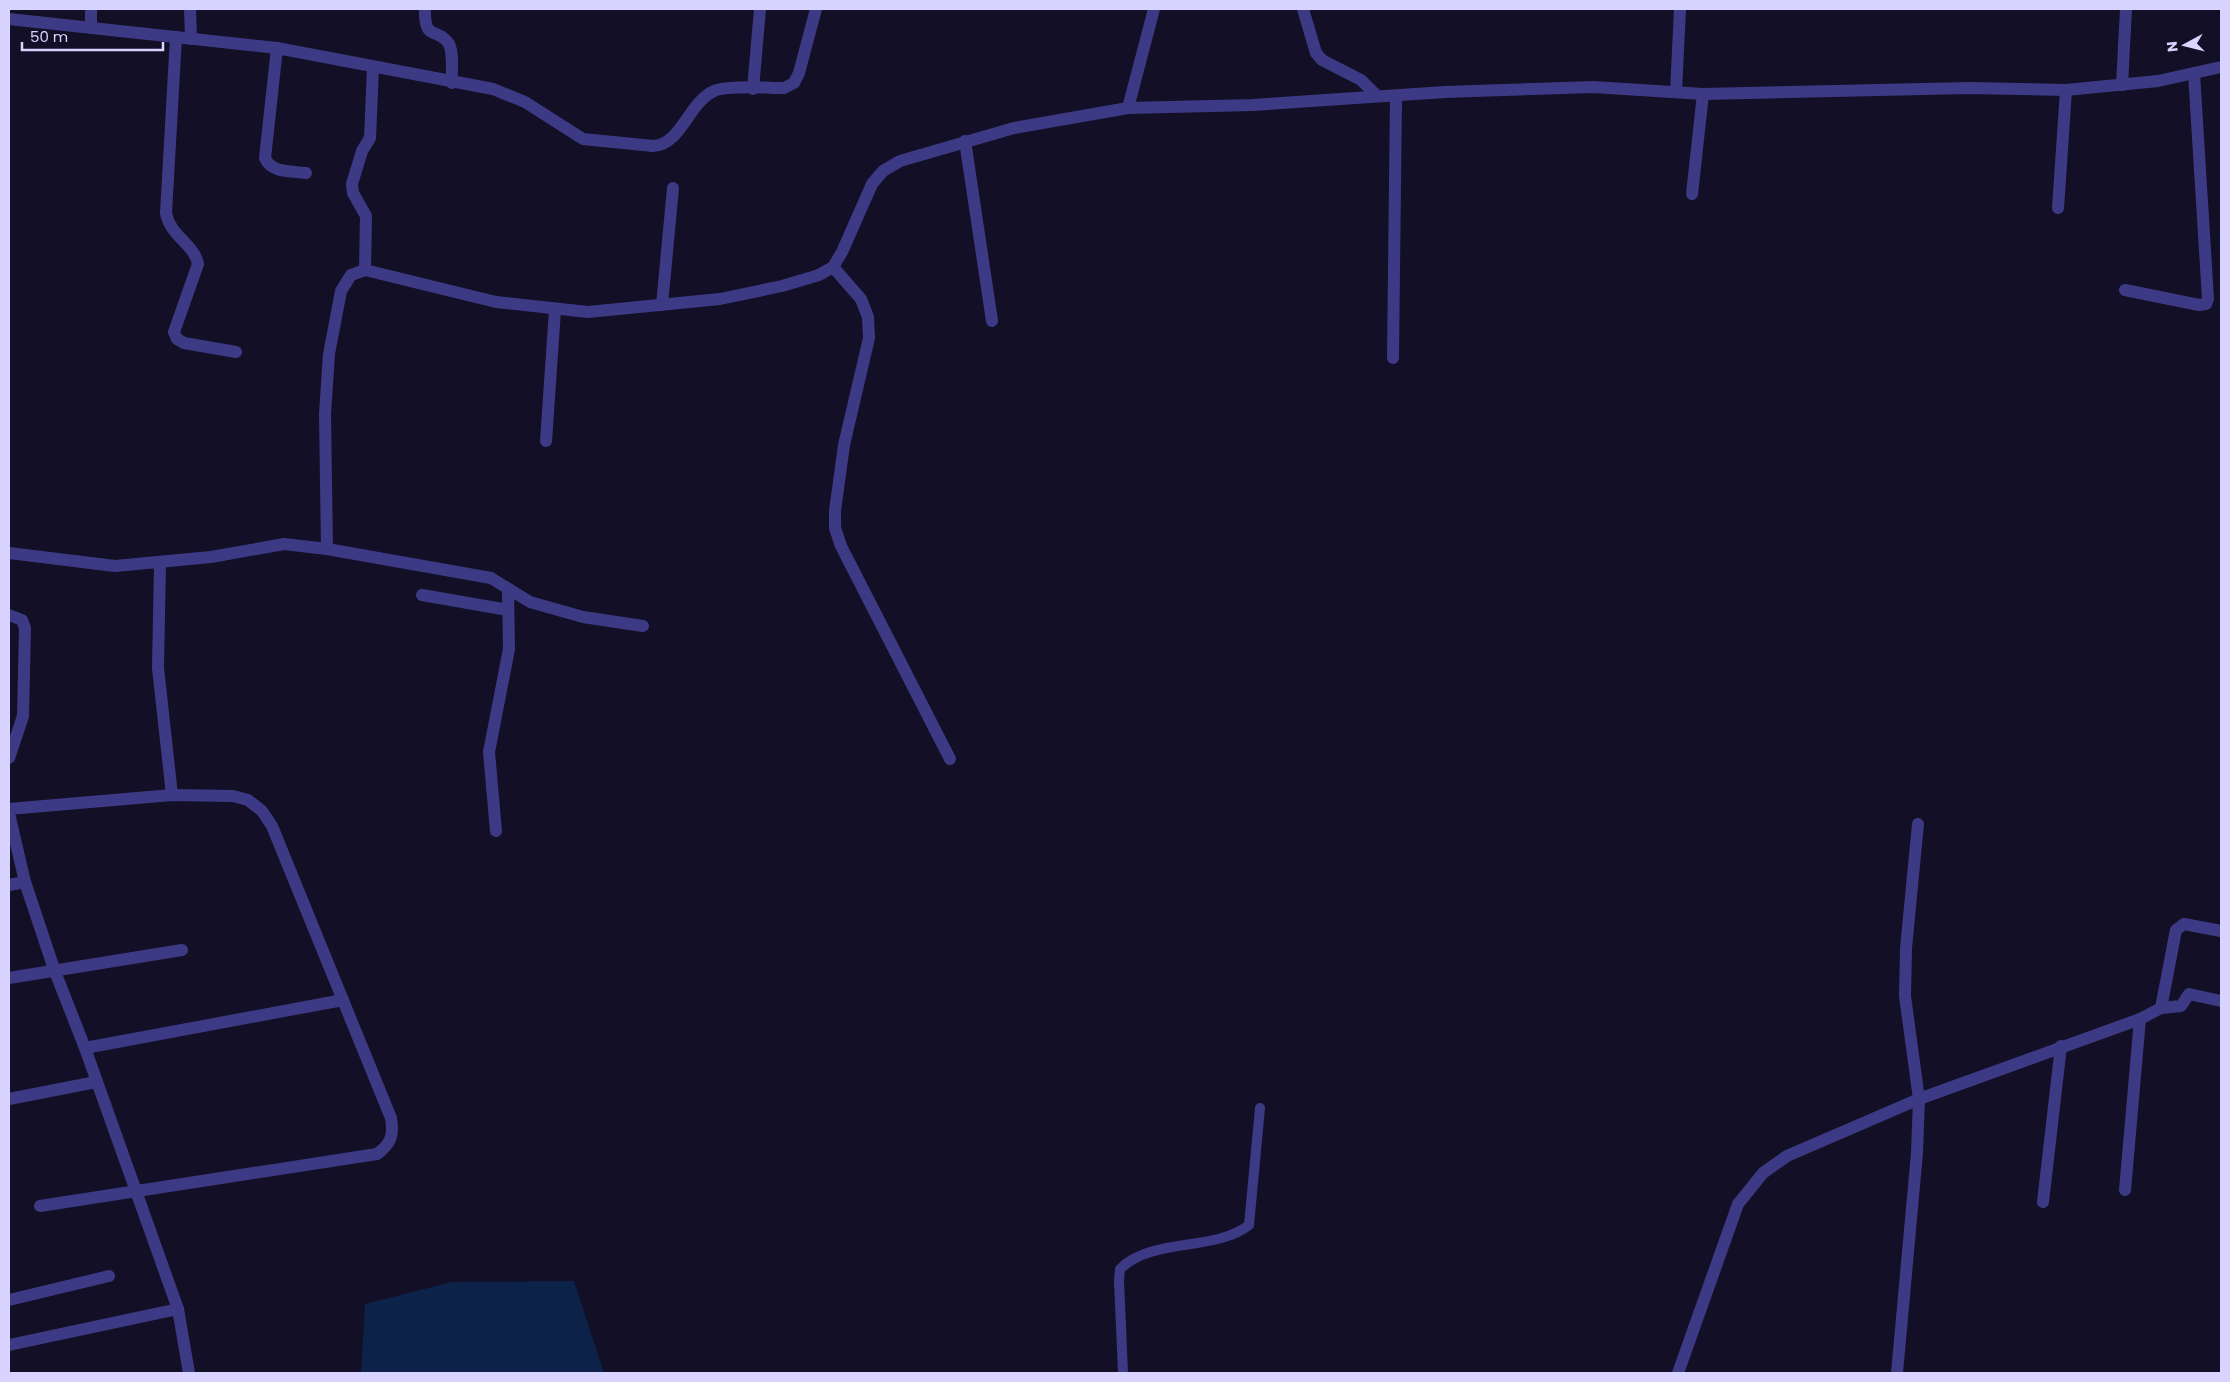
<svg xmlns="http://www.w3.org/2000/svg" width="2230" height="1382" font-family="Poppins,sans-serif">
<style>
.water{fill:#0c2248}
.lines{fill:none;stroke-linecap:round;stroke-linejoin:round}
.lane{stroke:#3d3a85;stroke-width:10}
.street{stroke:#3d3a85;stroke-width:12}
</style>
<rect width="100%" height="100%" fill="#130f26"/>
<path class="water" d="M574 1281 604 1373H361L365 1304 452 1282Z"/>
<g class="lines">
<path class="lane" d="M1123 1373 1119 1281 1120 1269C1152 1237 1215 1252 1249 1225L1260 1108"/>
<g class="street">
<path d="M190 9 191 39"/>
<path d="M425 9C424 43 438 26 449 44 454 54 451 72 452 83"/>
<path d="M1303 9 1316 53 1322 60 1361 80 1377 96"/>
<path d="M9 19 277 48 493 89 525 102 583 139 653 146C682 144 688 103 714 91 727 85 767 88 784 88L794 83 799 73 816 9"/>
<path d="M91 28V9"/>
<path d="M176 37 166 213C170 236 195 245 198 264L174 332 177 339 184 343 236 352"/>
<path d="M277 48 265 158C271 173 291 171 306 173"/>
<path d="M2122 85 2126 9"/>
<path d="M753 89 760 9"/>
<path d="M1676 92 1680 9"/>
<path d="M1128 108 1154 9"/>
<path d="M965 141 992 321"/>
<path d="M1692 194 1703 94"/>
<path d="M2058 208 2066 90"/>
<path d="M833 267 861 299 868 317 869 338 844 445 835 511V528L841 546 950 759"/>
<path d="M365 270 366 216 353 193 352 184 362 151 370 138 373 67"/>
<path d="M2125 290 2199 305 2206 304 2208 299 2194 73"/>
<path d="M662 305 673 188"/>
<path d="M1393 358 1396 96"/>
<path d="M546 441 555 310"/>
<path d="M327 549 491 578 530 602 583 617 643 626"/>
<path d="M9 553 115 566 211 557 284 544 327 549 325 414 329 354 341 291 351 275 365 270 496 302 588 312 720 299 782 286 819 275 833 267 842 252 872 184 883 171 900 161 1014 128 1128 108 1253 105 1445 92 1593 87 1703 94 1969 88 2066 90 2158 81 2221 67"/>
<path d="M160 563 158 668 172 795"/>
<path d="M422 595 508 610"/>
<path d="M9 615 22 620 25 628 23 716 9 758"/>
<path d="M9 809 172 795 233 796 248 800 262 811 272 826 391 1118C394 1135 391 1144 377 1154L40 1206"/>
<path d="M9 813 25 882 54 969 85 1048 178 1309 189 1373"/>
<path d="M496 831 489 752 509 649 508 589"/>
<path d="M9 885 25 882"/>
<path d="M9 978 182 950"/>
<path d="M2161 1008 2181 1006 2189 994 2221 1001"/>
<path d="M85 1048 343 1000"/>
<path d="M9 1099 96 1082"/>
<path d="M2125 1190 2140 1019"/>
<path d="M2043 1202 2061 1046"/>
<path d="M9 1300 109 1276"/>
<path d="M9 1345 178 1309"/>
<path d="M1678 1373 1738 1204 1763 1173 1787 1156 1919 1099 2140 1019 2161 1008 2176 930 2184 924 2221 931"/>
<path d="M1897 1373 1917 1153 1919 1099 1905 996 1906 948 1918 824"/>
</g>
</g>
<rect width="2230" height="1382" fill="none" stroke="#d9d4ff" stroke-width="20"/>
<g transform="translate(2185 45) rotate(263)" stroke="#130f26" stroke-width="4" paint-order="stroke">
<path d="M0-4L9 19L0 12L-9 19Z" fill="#d9d4ff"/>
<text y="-8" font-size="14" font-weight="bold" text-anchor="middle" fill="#d9d4ff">N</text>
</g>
<path d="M22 42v8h141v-8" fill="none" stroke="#d9d4ff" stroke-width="2.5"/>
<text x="30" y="42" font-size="15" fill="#d9d4ff" stroke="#130f26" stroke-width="4" paint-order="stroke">50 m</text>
</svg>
